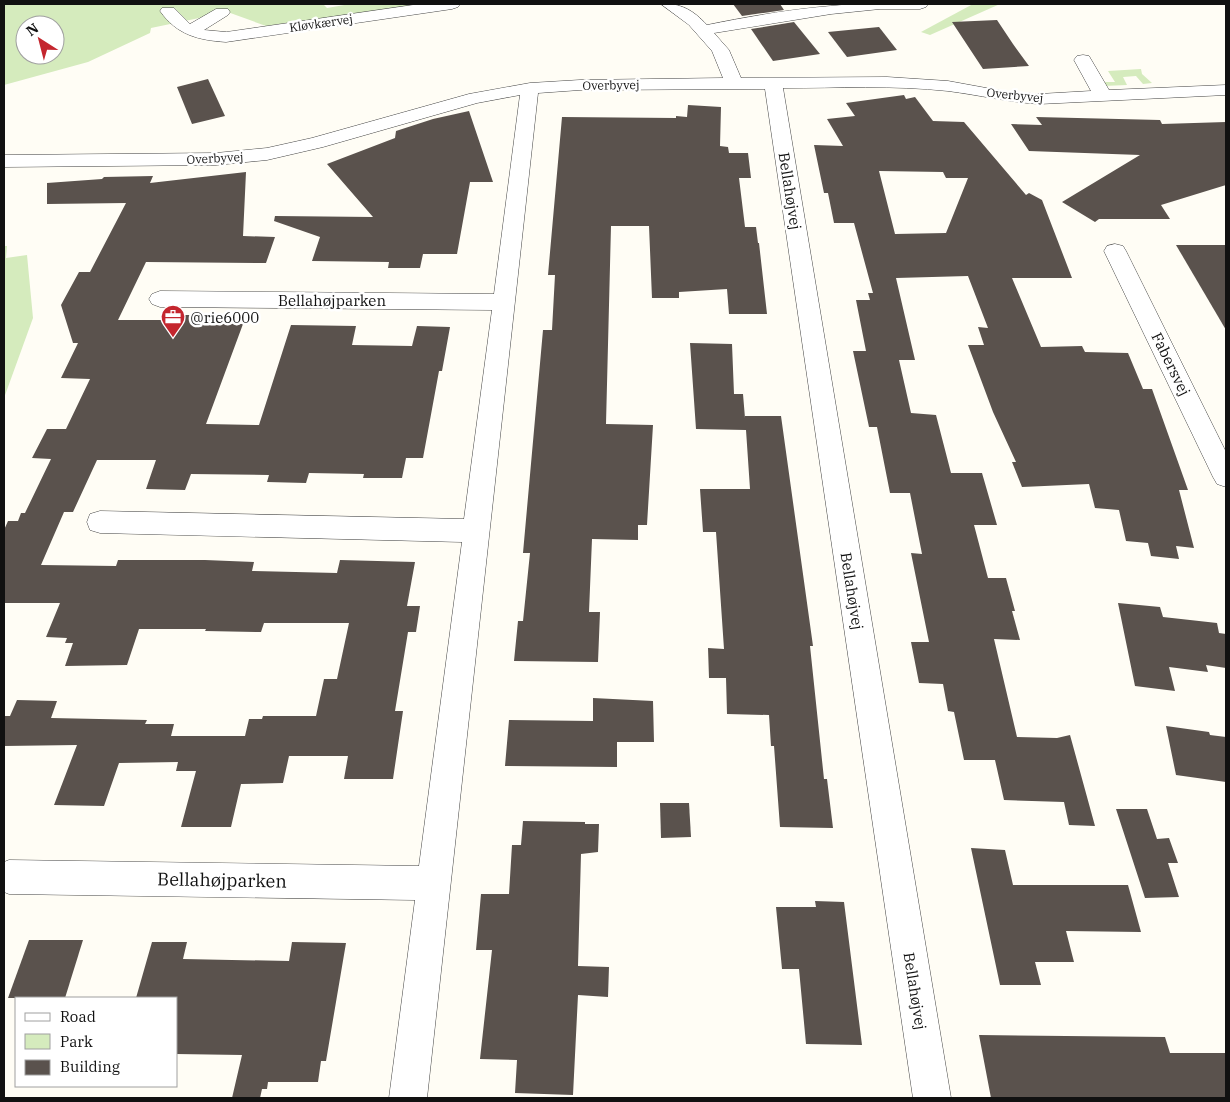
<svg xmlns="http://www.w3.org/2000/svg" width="1230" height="1102" font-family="'IBM Plex Serif',serif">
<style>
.green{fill:#d5ebbd;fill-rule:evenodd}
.building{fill:#5a524d;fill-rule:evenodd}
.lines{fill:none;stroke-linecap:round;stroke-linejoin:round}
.minor-casing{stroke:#444;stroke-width:1}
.minor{fill:#fff;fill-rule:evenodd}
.labels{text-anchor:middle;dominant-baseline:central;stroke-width:5;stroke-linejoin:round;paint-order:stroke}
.far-street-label{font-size:12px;fill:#111;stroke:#fff}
.street-label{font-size:15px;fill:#111;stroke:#fff}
.poi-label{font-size:15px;fill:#111;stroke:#fff;text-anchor:start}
.near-street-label{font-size:18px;fill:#111;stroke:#fff}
</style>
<rect width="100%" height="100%" fill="#fffdf5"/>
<g class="green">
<path d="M4 4H323L327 8 350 4H424L266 26 222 10 204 17 151 28 150 33 88 62 4 85ZM25 25H55V55H25Z"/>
<path d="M973 4H1000L930 35 921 32Z"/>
<path d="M1141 69 1142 74 1152 83 1143 84 1136 76 1123 77 1127 85 1103 86 1100 82H1115L1108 71Z"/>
<path d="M4 246H7L6 258 27 255 33 318 4 398Z"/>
</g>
<g class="building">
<path d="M733 4H780L784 10 742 16Z"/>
<path d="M997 20 1013 44 1029 66 983 69 952 22Z"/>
<path d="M794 22 820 54 773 61 751 29Z"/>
<path d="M879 27 897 50 847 57 828 32Z"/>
<path d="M208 79 225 116 192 124 177 87Z"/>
<path d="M904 95 906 99 915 97 933 121 964 122 1026 195 1029 193 1042 200 1072 278H1012L1041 347 1082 346 1085 352 1128 353 1143 389H1152L1188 490H1179L1194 548 1176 546 1179 559 1151 556 1148 543 1126 541 1119 510 1095 508 1089 484 1022 487 1012 462H1016L993 412 968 345H984L978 327 988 328 968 276 896 278 915 360H899L911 413 936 415 951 473H982L997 525H974L988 578H1006L1015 611H1012L1020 640 994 639 1017 737 1057 738 1070 735 1095 826 1069 825 1064 802 1004 800 995 760H964L954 712 948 711 943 684 919 683 911 642H929L911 553 922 554 910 493H890L877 427H869L853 351H866L856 300H870L868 293H873L854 223H834L828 193H824L814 145 843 146 827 119 855 116 846 103ZM879 171 943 172 946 178H968L946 233 895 234Z"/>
<path d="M688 105 721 107 720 146 728 147 729 153H748L751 178H739L745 227H756L758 243H759L767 314H729L727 289 679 292V298H652L649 226H611L606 424 653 425 647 525H638V540L592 539 589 612H600L598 662 514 661 518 621H523L530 553H523L543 330H552L555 275H548L562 117 676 118V116L687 117Z"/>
<path d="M469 111 493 182H470L457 254H423L420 268H388L389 262 312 261 320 237 274 221 275 216 373 217 327 164 395 138 396 131 433 119Z"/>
<path d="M1036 117 1160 120 1162 124 1226 122V185L1161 205 1170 219H1099L1095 222 1062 202 1140 155 1029 151 1011 124 1042 125Z"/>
<path d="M246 172 243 236 275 237 266 263 146 262 118 320H175L177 315H214L211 323 243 324 206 424 259 425 291 325 356 326 352 345 412 346 417 326 450 327 442 371H439L423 458H406L402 478H363L364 474 309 473 306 483 267 482 269 475 191 474 185 490 146 489 156 460H97L73 512H64L41 565 116 566 118 560H205L254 562 252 571 337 573 340 560 415 562 407 606H420L416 632H408L395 711H403L393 779H344L348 756H289L283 783 241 784 231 827H181L196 771H176L178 762 119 763 104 806 54 805 77 745 4 746V716H10L17 700 57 701 51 718 147 720 145 724H174L171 736H245L249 719H262L263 716H316L324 679H337L349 623H264L261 632 205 631 206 629H139L127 665 65 666 73 643H65L67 638 46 637 60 603H4V530L8 521H18L21 513H25L51 459 32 458 47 429H66L90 379 61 378 78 343H73L61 305 79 272H90L126 203 47 204V183L102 179 104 177 153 176 150 183Z"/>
<path d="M1176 245H1226V330Z"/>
<path d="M690 343 732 344 734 394H743L745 418V416H781L813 646H810L824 779H827L833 828 780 827 774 746H771L769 715 727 714 726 678H709L708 648 724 649 716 532H703L700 489H750L746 430 696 429Z"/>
<path d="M1118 603 1160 607 1163 617 1217 623 1219 633 1226 634V668L1206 665 1208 672 1169 667 1175 691 1135 686Z"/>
<path d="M593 698 653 701 654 742H617V767L505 766 509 720 593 721Z"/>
<path d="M1166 726 1209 732 1210 735 1226 737V782L1176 775Z"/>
<path d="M660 803H689L691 837 661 838Z"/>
<path d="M1116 809H1147L1157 839 1169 838 1178 863H1168L1179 897 1145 898Z"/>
<path d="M523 821 585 822V824H599L598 852 581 854 578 966 609 967 608 997 578 995 573 1095 515 1093 517 1060 480 1059 492 950H476L481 894H509L512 845H521Z"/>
<path d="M971 848 1005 850 1013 885H1128L1141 932 1066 931 1074 962H1035L1041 985H1000Z"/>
<path d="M815 901 844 902 862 1045 806 1044 799 969H782L776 907H816Z"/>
<path d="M29 940H83L65 998H8Z"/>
<path d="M152 942H187L183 959 289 961 292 942 346 943 326 1061H321L318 1082H268L267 1089H262L260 1098H232L242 1055 176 1054V998H136Z"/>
<path d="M979 1035 1165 1037 1170 1053H1226V1098H991Z"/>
</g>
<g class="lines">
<defs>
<g id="minor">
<path d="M420 4H460L458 7 452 9 226 42C198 40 177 35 160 11L162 8H174L190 24 216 9H228L230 12 228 15 204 30 226 32Z"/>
<path d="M661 4C681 3 693 10 707 25 780 10 853 0 928 4L926 7 920 9H880L831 14 714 33 729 50 741 78 887 77 948 81 1008 92 1039 94 1091 91 1074 60 1077 56 1083 55 1089 56 1109 90 1226 85V95L1039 104C1008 102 979 95 948 91 893 85 838 88 783 88L951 1098H913L765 89 580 90 538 93 427 1098H389L415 900 9 894 4 892V862L9 860 419 866 462 542 100 533 90 530 87 522 90 514 100 511 464 519 492 310 160 307 152 304 149 299 152 294 160 291 494 294 520 95 477 103 323 147 267 160 216 165 4 167V155L216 153 267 148 312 138 469 94 530 83 580 80 723 78 712 51 689 25Z"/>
<path d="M1115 244 1123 246 1126 251 1226 452V487L1217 484 1213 477 1104 251 1107 246Z"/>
</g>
</defs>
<use href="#minor" class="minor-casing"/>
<use href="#minor" class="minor"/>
</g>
<defs>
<symbol id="office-pin" viewBox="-11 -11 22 30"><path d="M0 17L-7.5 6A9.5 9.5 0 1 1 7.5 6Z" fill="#c4262e" stroke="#fff"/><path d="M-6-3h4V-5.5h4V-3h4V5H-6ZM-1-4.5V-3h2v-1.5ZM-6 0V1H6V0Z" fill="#fff"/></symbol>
</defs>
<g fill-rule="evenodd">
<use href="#office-pin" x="159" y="303" width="28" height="38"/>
</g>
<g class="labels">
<g class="far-street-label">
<text transform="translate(321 23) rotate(-8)">Kløvkærvej</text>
<text transform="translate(611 85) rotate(-1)">Overbyvej</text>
<text transform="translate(1015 95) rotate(6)">Overbyvej</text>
<text transform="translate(215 158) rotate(-3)">Overbyvej</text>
</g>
<g class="street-label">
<text transform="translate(790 191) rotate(81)">Bellahøjvej</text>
<text x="332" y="300">Bellahøjparken</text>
<text transform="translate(1171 364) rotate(64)">Fabersvej</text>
<text transform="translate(852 591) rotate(81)">Bellahøjvej</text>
<text transform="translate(915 991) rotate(81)">Bellahøjvej</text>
</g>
<g class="poi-label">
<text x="190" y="317">@rie6000</text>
</g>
<g class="near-street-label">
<text transform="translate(222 880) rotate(1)">Bellahøjparken</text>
</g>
</g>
<rect width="1230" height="1102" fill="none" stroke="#111111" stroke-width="10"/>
<rect x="15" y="997" width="162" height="90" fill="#ffffff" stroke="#a0a0a0"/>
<rect x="25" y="1013" width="25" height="8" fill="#ffffff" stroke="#a0a0a0"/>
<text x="60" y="1022" font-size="15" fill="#111111">Road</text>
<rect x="25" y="1034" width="25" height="15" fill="#d5ebbd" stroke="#a0a0a0"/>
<text x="60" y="1047" font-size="15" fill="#111111">Park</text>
<rect x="25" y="1060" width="25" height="15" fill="#5a524d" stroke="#a0a0a0"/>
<text x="60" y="1072" font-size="15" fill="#111111">Building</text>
<g transform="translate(40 40) rotate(324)"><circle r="24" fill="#ffffff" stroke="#a0a0a0"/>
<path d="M0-4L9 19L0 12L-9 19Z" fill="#c4262e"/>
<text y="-8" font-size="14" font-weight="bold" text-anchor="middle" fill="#111111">N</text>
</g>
</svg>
